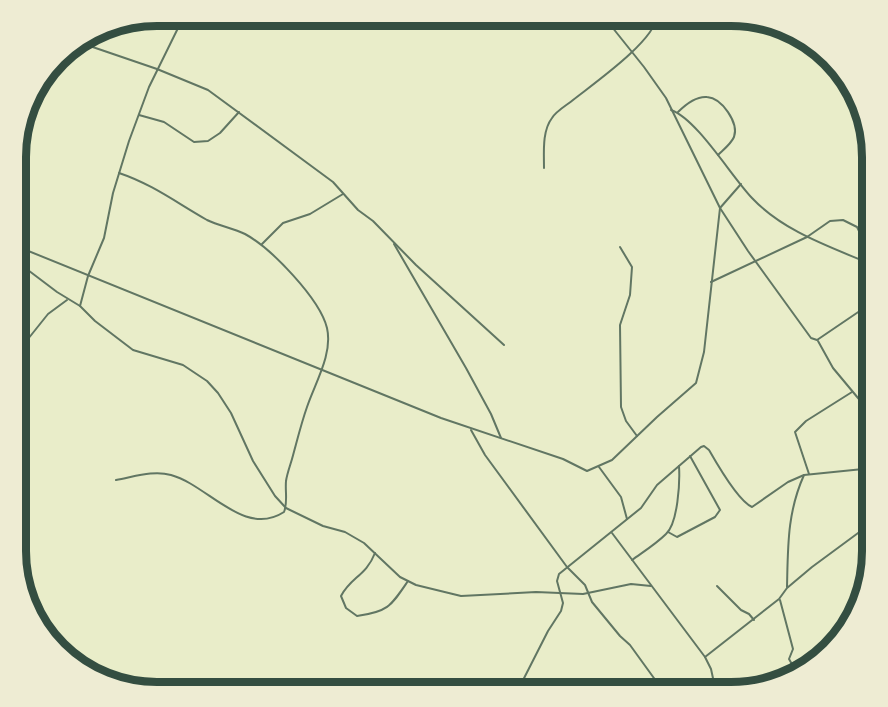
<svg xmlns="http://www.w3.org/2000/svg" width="888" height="707" font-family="'Noto Serif',serif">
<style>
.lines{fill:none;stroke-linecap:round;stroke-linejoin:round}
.service{stroke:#617663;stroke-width:2}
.rim{fill:none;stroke:#344e41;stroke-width:8}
</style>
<rect width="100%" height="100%" fill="#e9edc9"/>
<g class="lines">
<g class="service">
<path d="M604 17 644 67 666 98 720 208 748 251 811 338 817 340 873 302"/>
<path d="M78 42 157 69 208 90 333 182 358 210 373 221 416 265 504 345"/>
<path d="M671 110C697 119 731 176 752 198 784 232 831 247 873 265"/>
<path d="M678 112C686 104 696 96 707 97 722 98 739 123 734 137 731 144 723 150 718 155"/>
<path d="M139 115 164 122 194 142 208 141 220 133 239 112"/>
<path d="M544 168C544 152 542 131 552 118 556 111 567 105 573 100 593 84 655 41 657 16"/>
<path d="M262 244 283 223 310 214 343 194"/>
<path d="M394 244 466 368 491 414 501 438"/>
<path d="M16 246 441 418 563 459 587 471 612 460 657 417 696 383 704 352 720 208 741 184"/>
<path d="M620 247 632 267 630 295 620 325 621 407 626 421 637 436"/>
<path d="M16 261 57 292 80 306 95 321 133 350 183 365 207 381 218 393 231 413 253 461 275 496 286 508 323 526 345 532 364 543 400 577 416 585 461 596 536 592 583 594 631 584 651 586"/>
<path d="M711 282 807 237 830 221 843 220 857 227 865 243 863 261"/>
<path d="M80 306 88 276 104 238 113 193 129 141 149 87 181 22"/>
<path d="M818 341 833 368 873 416"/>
<path d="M16 354 48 314 67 300"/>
<path d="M471 430 485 455 567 567 585 585 592 602 620 636 630 645 664 692"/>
<path d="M599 467 621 497 627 519"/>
<path d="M809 474 795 432 806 421 852 392"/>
<path d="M116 480C134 477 153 470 171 475 208 485 244 538 284 512 288 502 285 492 286 481 287 474 290 466 292 459 297 441 301 424 307 407 315 383 333 354 327 328 320 299 271 248 245 234 233 228 219 226 207 220 177 203 152 184 119 173"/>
<path d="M15 499 17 486 16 471"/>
<path d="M668 532 677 537 715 517 720 510 690 456"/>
<path d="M612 533 705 657 711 669 716 692"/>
<path d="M375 553C366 576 351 577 341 596L346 608 357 616C388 612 391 606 408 581"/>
<path d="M632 560C643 552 656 544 666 534 678 523 680 482 679 466"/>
<path d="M717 586 741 610 749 614 754 620"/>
<path d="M787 587C788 547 787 513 804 475"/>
<path d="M780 600 793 649 789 659 797 673"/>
<path d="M705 657 779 599 787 588 812 567 873 522"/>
<path d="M781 682 795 672"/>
<path d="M517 692 548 631 561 611 563 603 557 581 559 574 641 508 657 485 701 447 704 446 709 450C717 464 738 501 752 507L788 482 804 475 873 468"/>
</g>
</g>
<path d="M0 0H888V707H0ZM157 26H731A131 131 0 0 1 862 157V551A131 131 0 0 1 731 682H157A131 131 0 0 1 26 551V157A131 131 0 0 1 157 26Z" fill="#eeecd3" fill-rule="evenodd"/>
<path class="rim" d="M157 26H731A131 131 0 0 1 862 157V551A131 131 0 0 1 731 682H157A131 131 0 0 1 26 551V157A131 131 0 0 1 157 26Z"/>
</svg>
